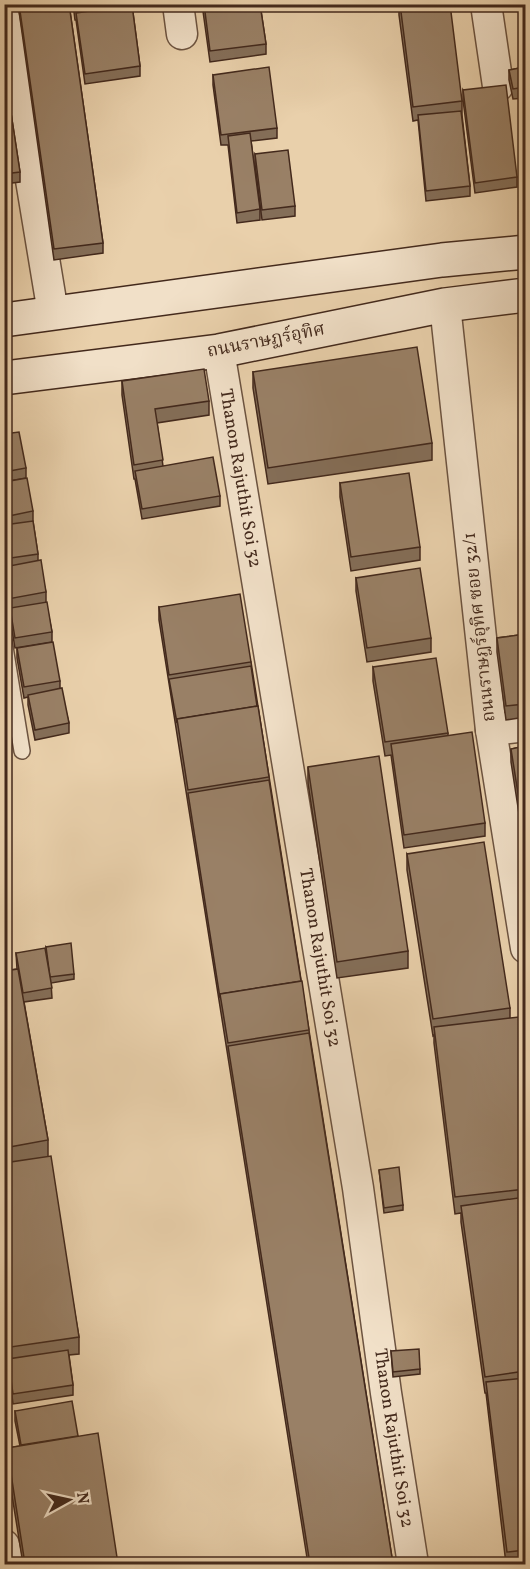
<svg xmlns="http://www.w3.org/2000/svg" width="530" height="1569" font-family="Vollkorn,'Noto Serif Thai',serif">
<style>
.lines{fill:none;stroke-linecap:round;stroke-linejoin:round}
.lane-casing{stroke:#6c5340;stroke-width:18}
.street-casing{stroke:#6c5340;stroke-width:33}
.secondary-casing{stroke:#43291c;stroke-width:36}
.lane{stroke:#f1e0c8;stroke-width:15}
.street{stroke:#f1e0c8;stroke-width:30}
.secondary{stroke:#f1e0c8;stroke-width:33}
.wall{fill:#846e58;stroke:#43291c;stroke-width:1.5}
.building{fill:#998066;stroke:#43291c;stroke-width:1.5}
.labels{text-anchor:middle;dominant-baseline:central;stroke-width:5;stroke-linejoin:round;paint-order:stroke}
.street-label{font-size:18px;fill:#43291c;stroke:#f1e0c8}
</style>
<rect width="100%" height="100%" fill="#e9d0ab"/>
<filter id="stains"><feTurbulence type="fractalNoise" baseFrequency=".00333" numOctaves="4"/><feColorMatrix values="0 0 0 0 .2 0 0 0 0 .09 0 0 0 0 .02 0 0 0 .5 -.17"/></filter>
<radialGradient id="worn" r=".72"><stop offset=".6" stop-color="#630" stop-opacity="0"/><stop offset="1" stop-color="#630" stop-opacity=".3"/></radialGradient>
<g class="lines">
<defs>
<path id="lane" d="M4 641 22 751"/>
<g id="street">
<path d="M178 4 182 34"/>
<path d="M486 4 498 86"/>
<path d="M4 17 53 313"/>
<path d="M445 305 491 730 526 948"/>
<path id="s1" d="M219 351 358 1188 386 1393 413 1564"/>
<path d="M491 730 526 726"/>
<path d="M4 1545 8 1564"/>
</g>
<g id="secondary">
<path d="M4 320 442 260 526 252"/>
<path d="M4 378 219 351 445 305 526 295"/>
</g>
</defs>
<use href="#lane" class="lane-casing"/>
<use href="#street" class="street-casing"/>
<use href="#secondary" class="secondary-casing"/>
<use href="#lane" class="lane"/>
<use href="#street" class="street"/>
<use href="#secondary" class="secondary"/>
</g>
<g class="wall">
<path d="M18 4H69L103 243V253L54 260Z"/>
<path d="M73 4 132 5 140 66V76L85 84 76 20H75Z"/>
<path d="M202 4H260L266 44V54L210 62Z"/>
<path d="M399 4 462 101V115L470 186V196L426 201 418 120 413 121 399 15Z"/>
<path d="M4 67 20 172V182L4 184Z"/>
<path d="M525 67V98L513 99 509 80V70Z"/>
<path d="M213 75 277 128V138L251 141 260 209V220L237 223 228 145H221L213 85Z"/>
<path d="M463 90 517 177V187L475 193 463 100Z"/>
<path d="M255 154 295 206V216L262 220 255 164Z"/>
<path d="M253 372 432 443V460L268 484 253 388Z"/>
<path d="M122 381 209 401V415L157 423 163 466 220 496V506L142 519 135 479H134L122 395Z"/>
<path d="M4 434 26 468V478L4 482Z"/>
<path d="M4 482 33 511V521L38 554V561L46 592V602L52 632V642L15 648 10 618V609H8L4 590Z"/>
<path d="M340 483 420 547V560L351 571 340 497Z"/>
<path d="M356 578 431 638V652L367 662 356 591Z"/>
<path d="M159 607 251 662 393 1564H308L159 620Z"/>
<path d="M525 634V717L506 720 497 652V638Z"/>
<path d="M17 648 60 681V688L69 723V733L35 740 28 705V697L24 698 17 658Z"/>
<path d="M373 667 448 733V735L485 823V836L404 848 391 755 385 756 373 681Z"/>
<path d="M5 699 11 733V743L4 744Z"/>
<path d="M525 746V845L523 828V820H520L511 762V749Z"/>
<path d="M308 767 408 951V968L337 978 308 783Z"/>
<path d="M407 854 510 1008V1018L525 1076V1564H506L486 1393H485L461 1222V1213L455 1214 434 1043V1035L433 1036 407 870Z"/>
<path d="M46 947 74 974V979L51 983 52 998 24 1002 48 1140V1156L79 1337V1354L69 1355 73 1385V1395L13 1404 8 1364H4V971L17 969 16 953 48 964Z"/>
<path d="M379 1170 403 1205V1210L384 1213Z"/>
<path d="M391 1351 420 1369V1374L393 1377Z"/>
<path d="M15 1411 78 1436 118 1564H23L7 1464V1448L20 1446 15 1421Z"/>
</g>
<g class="building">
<path d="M19 4H69L103 243 54 249Z"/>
<path d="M74 4H114L75 10Z"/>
<path d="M204 4H260L266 44 210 51Z"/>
<path d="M400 4H450L462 101 413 107Z"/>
<path d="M132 5 140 66 85 74 76 13Z"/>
<path d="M4 67 20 172 4 174Z"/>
<path d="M269 67 277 128 221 135 213 75Z"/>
<path d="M525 67V87L513 89 509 70Z"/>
<path d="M506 85 517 177 475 183 463 90Z"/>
<path d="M461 111 470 186 426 191 418 115Z"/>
<path d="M250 133 260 209 237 213 228 136Z"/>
<path d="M288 150 295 206 262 210 255 154Z"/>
<path d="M417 347 432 443 268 468 253 372Z"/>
<path d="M204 369 209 401 155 409 163 460 134 465 122 381Z"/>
<path d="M19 432 26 468 4 472V434Z"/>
<path d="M213 457 220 496 142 509 135 471Z"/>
<path d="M409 473 420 547 351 557 340 483Z"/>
<path d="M27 478 33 511 4 517V482Z"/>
<path d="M33 521 38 554 4 559V525Z"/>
<path d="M41 560 46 592 8 599 4 580V567Z"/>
<path d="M420 568 431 638 367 648 356 578Z"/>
<path d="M240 594 251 662 169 675 159 607Z"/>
<path d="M47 602 52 632 15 638 10 608Z"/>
<path d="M525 634V704L506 706 497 638Z"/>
<path d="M53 642 60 681 24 687 17 648Z"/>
<path d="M436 658 448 733 385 742 373 667Z"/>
<path d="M251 666 257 706 177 719V723L169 679Z"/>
<path d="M62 688 69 723 35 730 28 695Z"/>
<path d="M4 699 11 733 4 734Z"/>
<path d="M258 706 269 777 188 790 177 719Z"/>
<path d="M472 732 485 823 404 835 391 744Z"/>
<path d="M525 746V805L520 806 511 749Z"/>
<path d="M379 756 408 951 337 962 308 767Z"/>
<path d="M269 780 301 981 220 994V998L188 793Z"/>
<path d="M523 814H525V831Z"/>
<path d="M484 842 510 1008 433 1019 407 854Z"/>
<path d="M71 943 74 974 50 977 46 947Z"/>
<path d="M45 948 52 988 23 993 16 953Z"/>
<path d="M18 969 48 1140 4 1148V971Z"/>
<path d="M302 981 309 1030 228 1043 220 994Z"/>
<path d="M519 1017 525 1076V1189L455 1197 434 1027Z"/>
<path d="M309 1033 393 1564H310L228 1046Z"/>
<path d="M51 1156 79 1337 4 1348V1163Z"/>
<path d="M399 1167 403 1205 384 1208 379 1170Z"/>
<path d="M525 1197V1371L485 1377 461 1206Z"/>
<path d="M419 1349 420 1369 393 1372 391 1351Z"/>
<path d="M68 1350 73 1385 13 1394 8 1359Z"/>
<path d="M525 1378V1550L507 1552 486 1382Z"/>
<path d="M72 1401 78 1436 21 1445 15 1411Z"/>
<path d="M98 1433 118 1564H25L7 1448Z"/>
<path d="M525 1559V1564H511V1561Z"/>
</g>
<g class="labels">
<g class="street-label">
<text transform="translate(266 341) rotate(-11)">ถนนราษฏร์อุทิศ</text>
<text stroke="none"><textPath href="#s1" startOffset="129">Thanon Rajuthit Soi 32</textPath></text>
<text transform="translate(480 627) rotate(-96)">ถนนราษฎร์อุทิศ ซอย 32/1</text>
<text stroke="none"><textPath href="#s1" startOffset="615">Thanon Rajuthit Soi 32</textPath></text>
<text stroke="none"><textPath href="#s1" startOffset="1101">Thanon Rajuthit Soi 32</textPath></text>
</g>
</g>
<rect width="530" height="1569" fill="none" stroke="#e9d0ab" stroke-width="24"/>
<rect x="6" y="6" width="518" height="1557" fill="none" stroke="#43291c" stroke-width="3"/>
<rect x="12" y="12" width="506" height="1545" fill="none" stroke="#43291c" stroke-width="1.5"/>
<g transform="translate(69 1500) rotate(82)" stroke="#f1e0c8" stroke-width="4.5" paint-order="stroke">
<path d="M0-4.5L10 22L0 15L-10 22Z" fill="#43291c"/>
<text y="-9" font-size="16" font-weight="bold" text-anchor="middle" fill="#43291c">N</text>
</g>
<rect width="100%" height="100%" filter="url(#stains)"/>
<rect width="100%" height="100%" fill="url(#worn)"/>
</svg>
